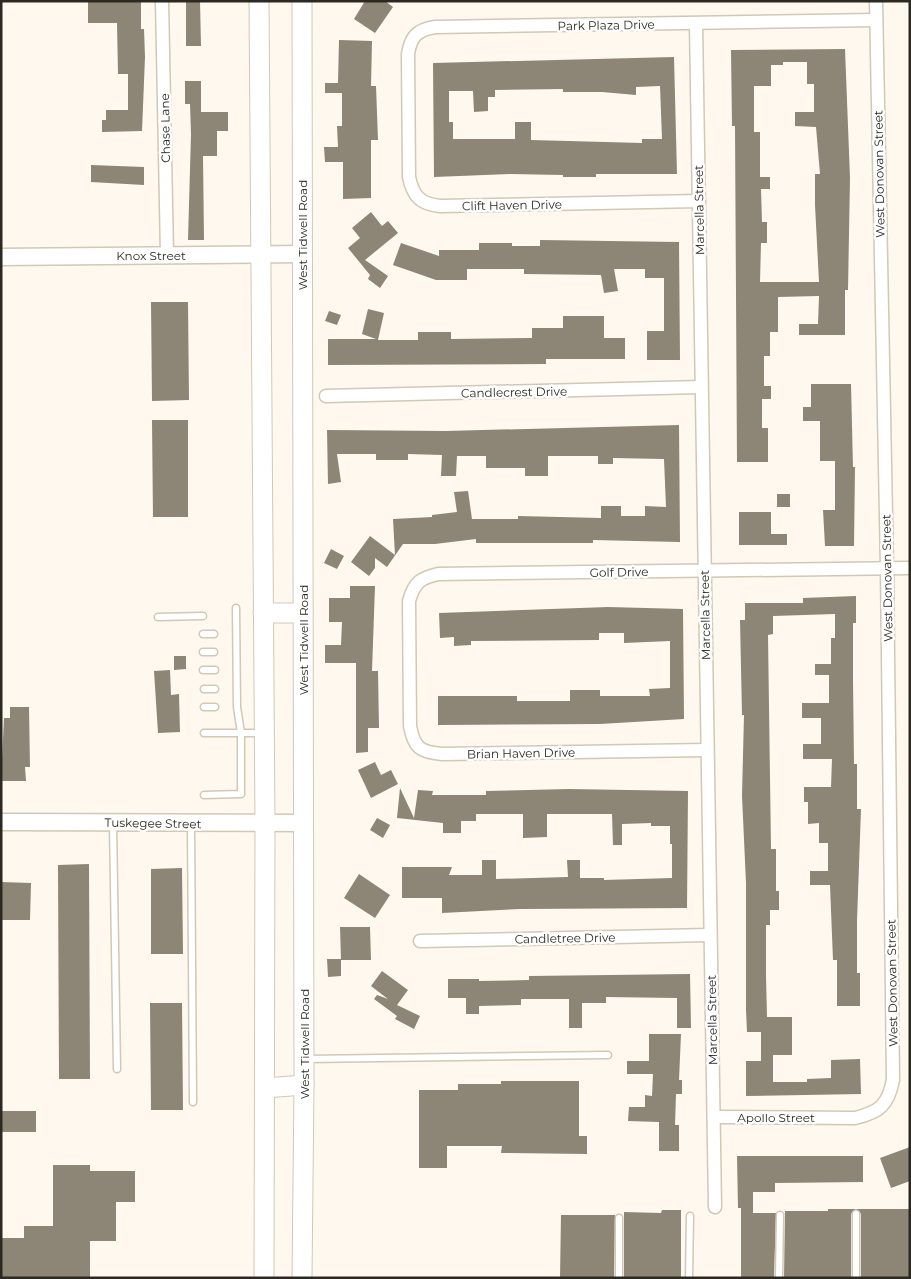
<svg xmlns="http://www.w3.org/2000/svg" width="911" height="1279" font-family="Montserrat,sans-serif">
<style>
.building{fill:#8d8575;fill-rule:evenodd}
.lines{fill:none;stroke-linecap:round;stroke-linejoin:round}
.service-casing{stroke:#d1c8b6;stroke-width:9}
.minor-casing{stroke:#d1c8b6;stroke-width:15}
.tertiary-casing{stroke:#d1c8b6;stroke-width:19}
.secondary-casing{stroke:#d1c8b6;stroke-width:21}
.service{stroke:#fff;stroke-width:6}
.minor{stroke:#fff;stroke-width:12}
.tertiary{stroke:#fff;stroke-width:16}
.secondary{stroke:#fff;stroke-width:19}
.labels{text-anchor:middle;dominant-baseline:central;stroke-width:5;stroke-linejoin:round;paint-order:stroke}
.street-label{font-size:12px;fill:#2c2922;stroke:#fff}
</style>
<rect width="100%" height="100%" fill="#fef8ee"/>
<g class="building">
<path d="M88 1H141V29H144L145 57 142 131 102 132V120H106V110H128V74H118L117 23H88Z"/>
<path d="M186 1H200L201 46H186Z"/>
<path d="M365 1H385L393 7 375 33 354 19Z"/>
<path d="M339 40 372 41 371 86H376L378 140H371V198L343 199V162H325L324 147H338L337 126H342V93H325V83H338Z"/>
<path d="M845 49 850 178 848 290H845V335H799V324H818L819 296 778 297V332H770V356H764V386H771V399H762V428H768V462H737L735 126H732L731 50ZM783 62H807V84H814V112H795V126L816 127 820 174H815V205L819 282H760L761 243H767V222H762L761 189H770V177H760V132H754V86H771V65H783Z"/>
<path d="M674 57 677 174H596V177H563V175L510 174 434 177 433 63ZM660 86 662 139H642V143L531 140V122H515V139H453V122H449V91H473L474 112 488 111V97H495V90L563 89V92H602L636 95V87Z"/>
<path d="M185 81H201V112H228V131H217V156H203L204 240H188L191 134 190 104H185Z"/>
<path d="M91 165 144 167V185L91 182Z"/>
<path d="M371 212 382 226 388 221 398 233 365 260 388 276 380 288 368 279 370 275 348 248 360 238 352 228Z"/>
<path d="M540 240 679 242 680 360H647V331H664V278H645V269H614L618 291 604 293 601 275 524 274V269H467V280H436L393 265 401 243 439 256V250H479V243H512V246H540Z"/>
<path d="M151 302H188L189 400 152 401Z"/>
<path d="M368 309 384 313 378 340H418V332H451V339L532 338V328H563V316H604V338H625V359H546V364L328 365V339H376L362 334Z"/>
<path d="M329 311 341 315 337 325 325 321Z"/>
<path d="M811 384H851L853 467H855L854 546H825L823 510H835V461H820V421H803V407H811Z"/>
<path d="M152 420H188V517H153Z"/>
<path d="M679 425 680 542 593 540V543H476V539L435 544H403L387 567 375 558V568L369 576 351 562 370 536 395 555 393 519 432 517V515L457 512 454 492 468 491 472 519H518V516L601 518V506H621V516H645V506L666 507 664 459 613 458V464H598V456H548V476H525V468H486V456H457L456 476H441L442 455 408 454V460H376V454H337L341 482 328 484 327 430 446 431Z"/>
<rect x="777" y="494" width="13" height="13"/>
<path d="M739 512H771V534H787V545H739Z"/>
<path d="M331 549 344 556 337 569 324 563Z"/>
<path d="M350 586H375L372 671H378L379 728H368V752L356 753V663H325V645H341L342 622H329V598H350Z"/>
<path d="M856 596V623H853V679L854 764H857V809H861L857 921V973H860V1006H837V960H833L830 885H810V871H828V843H819V823L808 824V802H804V787H831L832 759H803V744H821V718H802V703H829V675H815V664H831V638H835V614L773 616V634L768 635 771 849H776V891H779V910H770V925H766V976L767 1017H792V1055H773V1082H807V1079L831 1078V1060L860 1059 861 1094 746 1096V1061H761V1032H747L746 1010V883L742 796 744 715H742L740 620H745V603H803V598Z"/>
<path d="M608 607 683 609 684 719 600 724 438 725V696H517V701H570V690H600V696H650L649 689 670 688V641L624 643V633H599V640L471 641V645L454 646V637L440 638 439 613Z"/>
<path d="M174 656H186V669L174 670Z"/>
<path d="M170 670 171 695 179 694 180 732 158 733 154 671Z"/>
<path d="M10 707H29L30 767H25L26 781H1L4 718H10Z"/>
<path d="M375 762 381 775 391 770 398 784 371 798 358 770Z"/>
<path d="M400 788 414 818 418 790 433 791 432 795H486V791L569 789 688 791 687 908 520 909 442 913V898H402V867H452L449 875H482V860H496V879L568 877 567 860H580V878H604V880L672 878V844H670V826H651V823L622 824V845H613L612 814H547V837L523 838V814H476V821H461V833H443V823L397 818Z"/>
<path d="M377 818 390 825 383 838 370 830Z"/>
<path d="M89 864 90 1079H59L58 865Z"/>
<path d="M182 868 183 954H151V869Z"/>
<path d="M359 874 390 895 375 918 344 898Z"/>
<path d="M1 882 31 883 30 920H1Z"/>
<path d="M340 927H370L371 960H341V976L328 977 327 959H341Z"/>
<path d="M382 971 408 990 397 1005 420 1016 414 1029 395 1019 397 1016 374 999 377 995 388 999 371 986Z"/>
<path d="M690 974 691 1028H677V998L606 997V1003H582V1028H569V999H521V1005L479 1006V1014H466V998H448V979H479V981L529 980V976Z"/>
<path d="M150 1003H182L183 1110H151Z"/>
<path d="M649 1034H681L679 1080H682V1094H676L675 1125H679V1151H659V1122L628 1121 629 1107H645V1095L652 1096 653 1074H627V1061H649Z"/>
<path d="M501 1081H579V1136H587V1154L501 1153 502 1146H447V1168H419V1090H458V1084H501Z"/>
<rect x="1" y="1111" width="35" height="21"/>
<path d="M910 1147V1181L891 1188 880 1158Z"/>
<path d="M737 1156H863V1182L775 1183V1192H753V1213H776L774 1278H741V1208H738Z"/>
<path d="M53 1165H90V1171H135V1202H116V1241H90V1278H1V1238H24V1226H53Z"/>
<path d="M828 1209H910V1278H861V1214L856 1209 851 1214V1278H784L785 1211H828Z"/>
<path d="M662 1210H681V1278H624V1212L661 1213Z"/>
<path d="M561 1215H615L614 1278H560Z"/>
</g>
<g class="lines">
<defs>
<g id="service">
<path d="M158 617 203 616"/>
<path d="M203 634H214"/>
<path d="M203 652H214"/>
<path d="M203 670H215"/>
<path d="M204 689H215"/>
<path d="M204 707H215"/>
<path d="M204 733H263"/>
<path d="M204 795 241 794V733L237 707 236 608"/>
<path d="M113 824 117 1069"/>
<path d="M191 824 193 1102"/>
<path d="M307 1059 608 1055"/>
<path d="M619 1278V1218"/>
<path d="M689 1278 690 1216"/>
<path d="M779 1278 780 1215"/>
<path d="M856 1278V1214"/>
</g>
<g id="minor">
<path d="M162 1 167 255"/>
<path d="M696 24 715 1207"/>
<path d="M699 201 440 206C420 204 413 196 409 177L408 54C411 36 417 30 435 27L876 20"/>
<path d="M326 396 701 387"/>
<path d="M707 750 442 754C420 752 414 748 410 726L409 601C414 583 420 578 438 574L910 568"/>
<path d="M420 941 710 935"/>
<path d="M714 1117 855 1118C880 1112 888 1105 893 1080L887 568 876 1"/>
</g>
<g id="tertiary">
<path d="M1 257 302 254"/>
<path d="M1 822 304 823"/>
</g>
<g id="secondary">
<path d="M259 1 265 823 264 1278"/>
<path d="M263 613H303"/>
<path d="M265 1088 304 1085"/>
<path d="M302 1278 304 1085 302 1"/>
</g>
</defs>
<use href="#service" class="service-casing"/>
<use href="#minor" class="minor-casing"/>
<use href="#tertiary" class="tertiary-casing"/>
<use href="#secondary" class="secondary-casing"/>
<use href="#service" class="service"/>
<use href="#minor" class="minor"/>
<use href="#tertiary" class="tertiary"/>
<use href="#secondary" class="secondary"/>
</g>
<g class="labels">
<g class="street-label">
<text transform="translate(606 25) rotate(-1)">Park Plaza Drive</text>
<text transform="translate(165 128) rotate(-91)">Chase Lane</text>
<text transform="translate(879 174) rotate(-91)">West Donovan Street</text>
<text transform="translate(512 205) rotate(-1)">Clift Haven Drive</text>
<text transform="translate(699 210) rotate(-91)">Marcella Street</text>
<text transform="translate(302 235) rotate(-90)">West Tidwell Road</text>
<text x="151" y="255">Knox Street</text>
<text transform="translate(514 392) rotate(-1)">Candlecrest Drive</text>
<text transform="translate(619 572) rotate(-1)">Golf Drive</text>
<text transform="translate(887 578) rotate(-91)">West Donovan Street</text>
<text transform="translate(705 615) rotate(-91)">Marcella Street</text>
<text transform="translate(303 640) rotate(-90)">West Tidwell Road</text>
<text transform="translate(521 753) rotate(-1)">Brian Haven Drive</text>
<text transform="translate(153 823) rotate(1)">Tuskegee Street</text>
<text transform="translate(565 938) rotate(-1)">Candletree Drive</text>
<text transform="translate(892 983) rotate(-91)">West Donovan Street</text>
<text transform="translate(712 1020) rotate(-91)">Marcella Street</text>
<text transform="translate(304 1044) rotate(-90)">West Tidwell Road</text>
<text x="776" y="1117">Apollo Street</text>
</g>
</g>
<rect width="911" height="1279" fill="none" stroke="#2c2922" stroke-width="5"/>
</svg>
